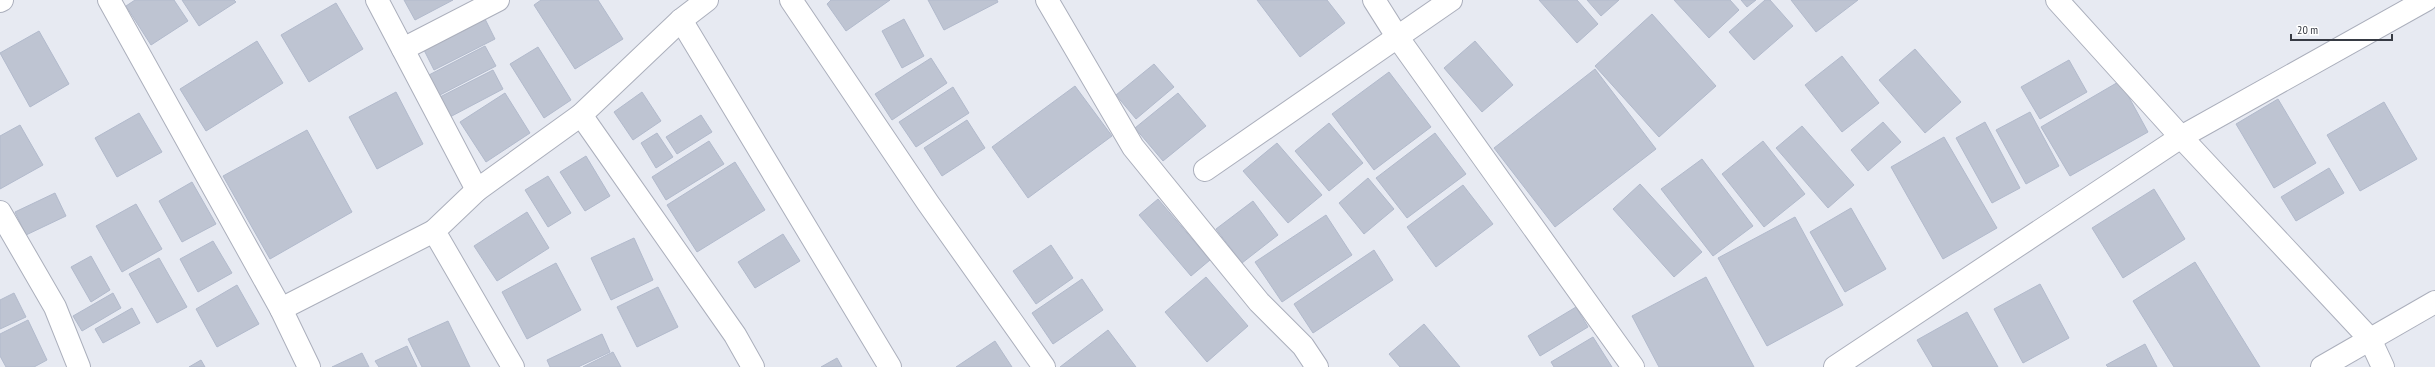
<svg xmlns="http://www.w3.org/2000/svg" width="2435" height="367" font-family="'PT Sans Narrow',sans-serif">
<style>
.building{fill:#bec4d2;stroke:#b2bacc}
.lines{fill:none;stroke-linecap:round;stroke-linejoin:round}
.minor-casing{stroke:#abafbc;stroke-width:24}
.minor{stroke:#fff;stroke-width:22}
</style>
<rect width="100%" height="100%" fill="#e7eaf2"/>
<g class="building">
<path d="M135 0H174L188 21 151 45 126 6Z"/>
<path d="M182 0H234L236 2 199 26Z"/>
<path d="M404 0H453L415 20Z"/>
<path d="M541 0H598L623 39 575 69 534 5Z"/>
<path d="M831 0H890L846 31 827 4Z"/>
<path d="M928 0H997L998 2 944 30Z"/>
<path d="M1257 0H1327L1345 23 1300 57Z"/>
<path d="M1539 0H1577L1598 24 1577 43Z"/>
<path d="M1587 0H1619L1601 16Z"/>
<path d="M1674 0H1730L1739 10 1709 38Z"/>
<path d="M1741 0H1756L1747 7Z"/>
<path d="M1765 0H1770L1793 26 1754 60 1729 32Z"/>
<path d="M1791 0H1858L1816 32Z"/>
<path d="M336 3 363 49 309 82 281 35Z"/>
<path d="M1652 14 1716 86 1659 137 1595 66Z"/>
<path d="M484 17 495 39 434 70 423 48Z"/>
<path d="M904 19 924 56 902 68 882 31Z"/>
<path d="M39 31 69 84 30 107 0 53Z"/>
<path d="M257 41 283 83 206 131 180 89Z"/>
<path d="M1475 41 1513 85 1482 112 1444 68Z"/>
<path d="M485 46 496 66 438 96 427 76Z"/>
<path d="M538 47 571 100 544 118 510 64Z"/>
<path d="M1915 49 1961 102 1925 133 1879 80Z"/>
<path d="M1842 56 1879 103 1842 132 1805 85Z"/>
<path d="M931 58 947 83 892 120 875 94Z"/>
<path d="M2069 60 2087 92 2040 119 2021 87Z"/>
<path d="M1154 64 1174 87 1136 119 1116 95Z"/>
<path d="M1595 69 1656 149 1555 227 1494 148Z"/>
<path d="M493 70 503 89 448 118 438 98Z"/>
<path d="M1389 72 1431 127 1374 170 1332 114Z"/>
<path d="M2120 81 2148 132 2070 176 2041 127Z"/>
<path d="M1075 86 1112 136 1028 198 992 147Z"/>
<path d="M953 87 969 113 916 147 899 122Z"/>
<path d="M396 92 423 144 377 169 349 117Z"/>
<path d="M642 92 661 121 633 140 614 112Z"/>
<path d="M505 93 530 133 486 162 460 122Z"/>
<path d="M1178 93 1206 126 1163 161 1135 128Z"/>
<path d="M2278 99 2316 163 2274 188 2236 124Z"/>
<path d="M2384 102 2417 159 2360 191 2327 135Z"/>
<path d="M2030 112 2059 166 2026 184 1996 130Z"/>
<path d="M139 113 162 152 117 177 95 138Z"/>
<path d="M701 115 712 132 677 154 666 137Z"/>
<path d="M967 120 985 148 942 176 924 148Z"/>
<path d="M1883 122 1901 142 1868 171 1851 150Z"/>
<path d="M1985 122 2020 188 1992 203 1956 138Z"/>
<path d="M1329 123 1363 163 1329 191 1295 151Z"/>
<path d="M20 125 43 165 0 189V136Z"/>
<path d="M1802 126 1854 185 1828 208 1776 148Z"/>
<path d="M307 130 352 212 270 259 223 176Z"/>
<path d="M657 133 673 157 656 168 641 143Z"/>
<path d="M1435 133 1466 174 1407 218 1376 178Z"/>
<path d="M1944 137 1997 228 1943 259 1891 167Z"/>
<path d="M709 141 724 164 666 200 652 177Z"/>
<path d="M1763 141 1805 194 1764 227 1722 174Z"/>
<path d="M1277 143 1322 195 1288 223 1243 171Z"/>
<path d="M586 156 610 196 585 211 560 172Z"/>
<path d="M1702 159 1753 226 1713 256 1661 189Z"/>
<path d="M735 162 765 210 697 252 667 205Z"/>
<path d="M2329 168 2344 193 2296 221 2281 197Z"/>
<path d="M548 176 571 213 548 227 525 190Z"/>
<path d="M1368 178 1394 209 1364 234 1339 203Z"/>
<path d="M192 182 216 224 182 242 159 201Z"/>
<path d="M1640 184 1702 252 1674 277 1613 209Z"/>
<path d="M1463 185 1493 224 1436 267 1407 227Z"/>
<path d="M2154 189 2185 239 2123 278 2092 228Z"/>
<path d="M55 193 66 216 26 235 15 212Z"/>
<path d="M1158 199 1210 260 1191 276 1139 215Z"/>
<path d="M1253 201 1278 235 1242 263 1216 229Z"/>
<path d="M136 204 162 249 122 272 96 226Z"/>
<path d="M1851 208 1886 269 1845 292 1810 232Z"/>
<path d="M527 212 549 248 497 281 474 246Z"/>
<path d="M1326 215 1352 255 1282 302 1255 262Z"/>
<path d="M1795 217 1843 305 1767 346 1718 258Z"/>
<path d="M783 234 800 261 755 288 738 262Z"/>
<path d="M634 238 653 280 611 300 591 258Z"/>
<path d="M213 241 232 273 198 292 180 259Z"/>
<path d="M1051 245 1073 278 1036 304 1013 271Z"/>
<path d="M1374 250 1393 280 1313 333 1294 304Z"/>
<path d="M91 256 110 290 91 302 71 267Z"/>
<path d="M159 258 187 307 157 323 129 274Z"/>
<path d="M2195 262 2260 367H2174L2133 301Z"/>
<path d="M556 263 581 310 527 339 502 292Z"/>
<path d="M1206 277 1248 326 1207 362 1165 312Z"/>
<path d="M1706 277 1754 367H1659L1632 316Z"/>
<path d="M1082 279 1103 310 1053 344 1032 313Z"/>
<path d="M2040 284 2069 338 2023 363 1994 309Z"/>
<path d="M237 285 259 324 217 347 196 309Z"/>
<path d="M658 287 678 327 637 347 617 307Z"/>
<path d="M14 293 26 317 0 329V300Z"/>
<path d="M113 293 121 308 82 331 73 316Z"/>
<path d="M1576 307 1588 327 1540 356 1528 336Z"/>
<path d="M132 308 140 323 103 343 95 329Z"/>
<path d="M1967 312 1998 367H1933L1917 340Z"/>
<path d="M28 320 47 360 34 367H6L0 356V334Z"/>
<path d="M448 321 470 367H422L408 339Z"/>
<path d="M1424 324 1460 367H1400L1389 354Z"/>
<path d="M1108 330 1136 367H1060Z"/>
<path d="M602 334 610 352 578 367H550L547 360Z"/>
<path d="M1593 337 1612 367H1554L1551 362Z"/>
<path d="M995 341 1012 367H956Z"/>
<path d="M2145 344 2157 367H2108L2106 365Z"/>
<path d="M407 346 417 367H379L375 361Z"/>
<path d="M613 352 621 367H583Z"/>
<path d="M362 353 369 367H332Z"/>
<path d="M837 358 842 367H821Z"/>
<path d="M201 360 205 367H189Z"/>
</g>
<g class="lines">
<defs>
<g id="minor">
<path d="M109 0 281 309 309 367"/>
<path d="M377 0 477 190"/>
<path d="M791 0 928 203 1044 367"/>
<path d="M1047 0 1133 147 1259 302 1303 346 1317 367"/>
<path d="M1374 0 1398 38 1633 367"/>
<path d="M2057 0 2181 137 2370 339 2383 367"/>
<path d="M0 1 2 0"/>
<path d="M681 20 890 367"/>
<path d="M403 49 498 0"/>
<path d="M581 115 735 335 753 367"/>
<path d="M1205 170 1451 0"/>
<path d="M0 212 55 307 79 367"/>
<path d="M281 309 434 231"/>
<path d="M513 367 434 231 477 190 581 115 681 20 707 0"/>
<path d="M1835 367 2181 137 2426 0"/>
<path d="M2322 367 2435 302"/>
</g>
</defs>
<use href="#minor" class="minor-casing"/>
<use href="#minor" class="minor"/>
</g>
<path d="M2291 34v6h101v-6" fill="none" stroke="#373b44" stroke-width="2"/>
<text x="2297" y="34" font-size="12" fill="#373b44" stroke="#ffffff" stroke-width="3" paint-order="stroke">20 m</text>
</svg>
